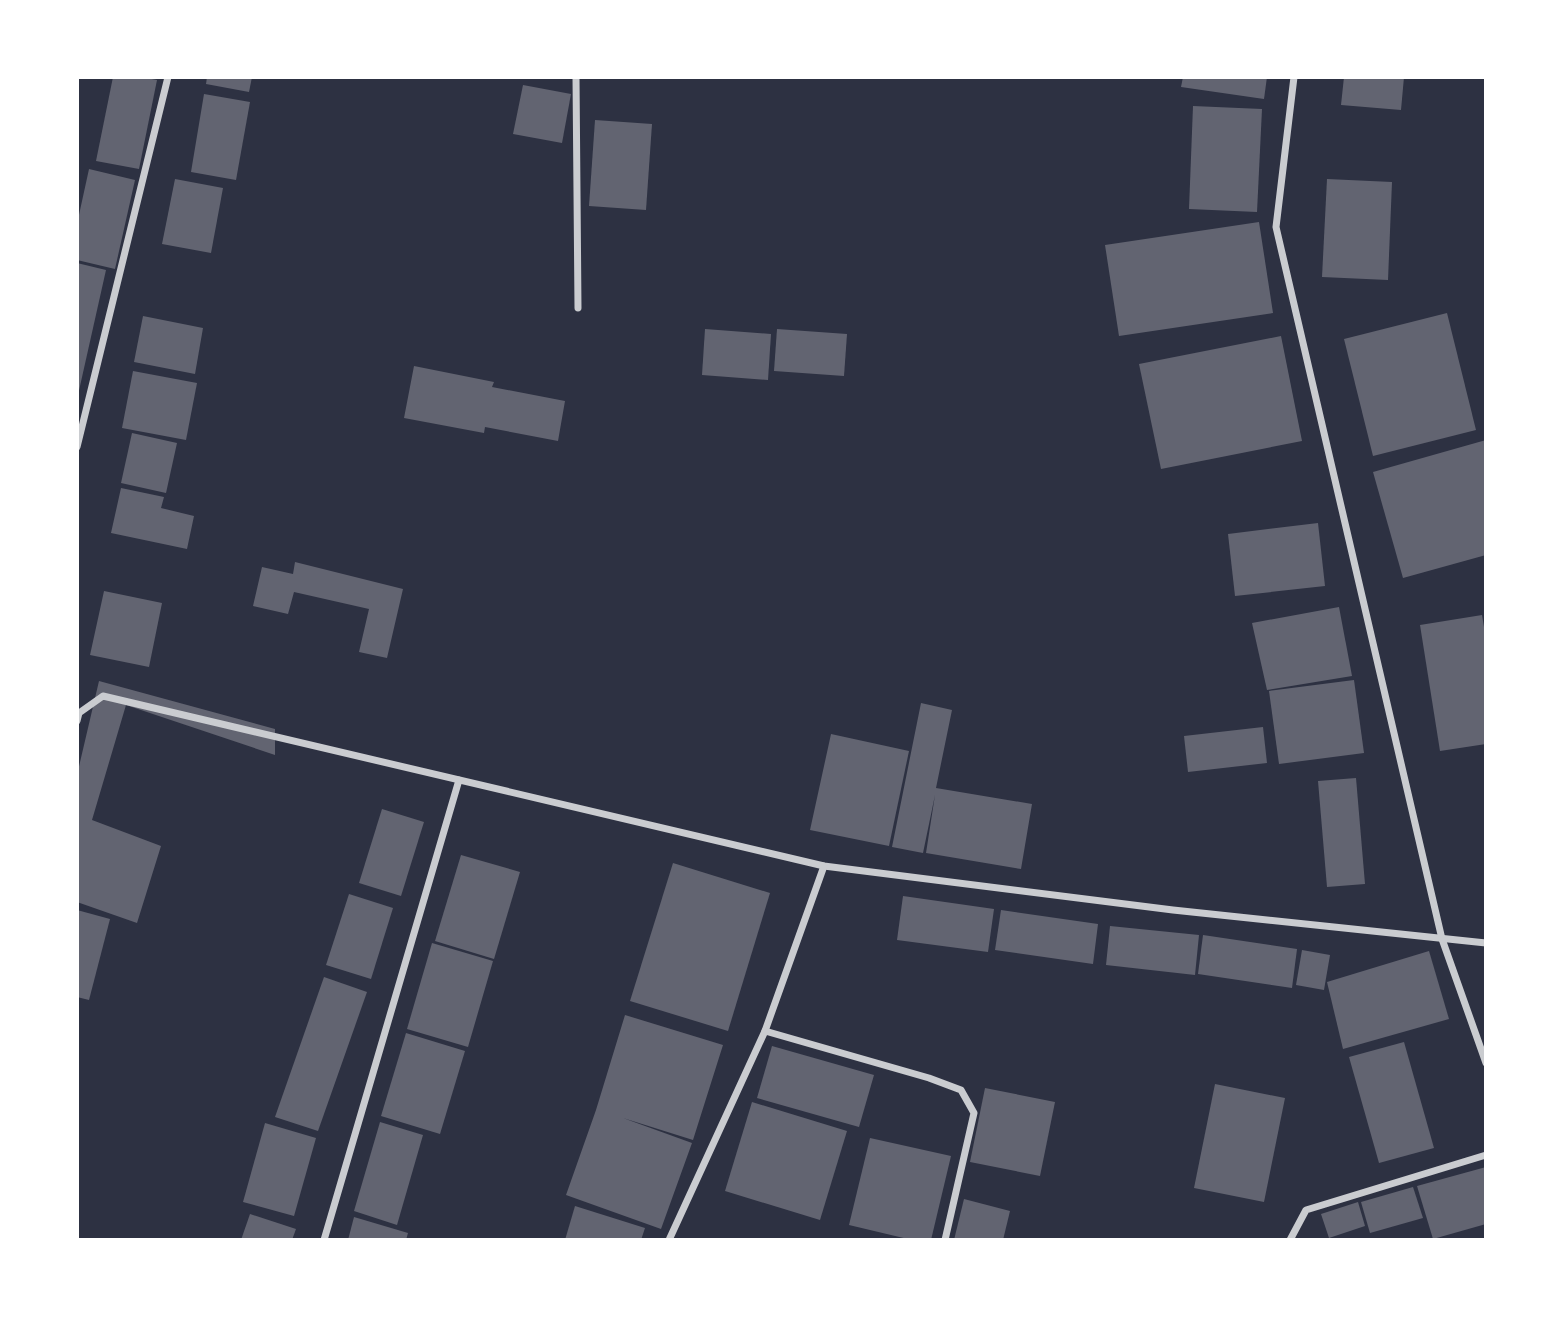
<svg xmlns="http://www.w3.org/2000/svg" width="1563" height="1317" font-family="'Source Serif 4',serif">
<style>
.building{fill:#626471}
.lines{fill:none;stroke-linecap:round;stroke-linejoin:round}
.minor{stroke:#caccd0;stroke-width:7}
</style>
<rect width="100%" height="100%" fill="#2d3142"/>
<g class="building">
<path d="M113 77H141L157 80 139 169 96 161Z"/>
<path d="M207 77H252L249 92 206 84Z"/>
<path d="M1183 77H1267L1264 99 1181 87Z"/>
<path d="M1344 77H1404L1401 110 1341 105Z"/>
<path d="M523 85 571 94 562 143 513 134Z"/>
<path d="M204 94 250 102 236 180 191 172Z"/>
<path d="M1193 106 1262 109 1257 212 1189 209Z"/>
<path d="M595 120 652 124 646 210 589 206Z"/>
<path d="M89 169 135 180 115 269 77 260V224Z"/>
<path d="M175 179 223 188 211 253 162 244Z"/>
<path d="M1327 179 1392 182 1388 280 1322 277Z"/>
<path d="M1259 222 1273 313 1119 336 1105 245Z"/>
<path d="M77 263 106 270 78 395H77Z"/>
<path d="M1447 313 1476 430 1373 456 1344 339Z"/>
<path d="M143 316 203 328 195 374 134 362Z"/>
<path d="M705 329 771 334 768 380 702 375Z"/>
<path d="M777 329 847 334 844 376 774 371Z"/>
<path d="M1281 336 1302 441 1161 469 1139 364Z"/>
<path d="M414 366 494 382 492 387 565 401 558 441 485 427 484 433 404 418Z"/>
<path d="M133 371 197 383 186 440 122 428Z"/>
<path d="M132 433 177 443 166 493 121 483Z"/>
<path d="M1486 440V555L1403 578 1373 472Z"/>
<path d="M121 488 164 497 161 508 194 516 187 549 111 533Z"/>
<path d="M1318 523 1325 586 1235 596 1228 534Z"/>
<path d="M295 562 403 589 387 658 359 652 369 609 294 592 288 614 253 606 262 567 293 574Z"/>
<path d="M104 591 162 603 149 667 90 655Z"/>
<path d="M1339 607 1352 676 1267 690 1252 623Z"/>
<path d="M1482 615 1486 639V744L1440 751 1420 625Z"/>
<path d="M1354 680 1364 753 1279 764 1269 691Z"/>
<path d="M99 681 275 729V755L126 705 92 820 161 846 137 923 77 902V775Z"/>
<path d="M921 703 952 710 936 788 1032 804 1021 869 926 853 935 795 923 853 892 847Z"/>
<path d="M1263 727 1267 763 1188 772 1184 736Z"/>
<path d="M831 734 909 751 889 846 810 830Z"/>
<path d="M1356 778 1365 884 1327 887 1318 781Z"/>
<path d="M382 809 424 822 401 896 359 883Z"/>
<path d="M461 855 520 872 494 959 435 941Z"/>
<path d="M673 863 770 893 728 1031 630 1001Z"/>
<path d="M349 894 393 908 371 979 326 965Z"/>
<path d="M903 896 994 909 988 952 897 940Z"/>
<path d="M77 910 110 919 89 1000 77 997Z"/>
<path d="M1001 910 1098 924 1093 964 995 950Z"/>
<path d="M1110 926 1199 935 1195 975 1106 965Z"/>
<path d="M1203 935 1297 949 1292 988 1198 974Z"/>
<path d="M432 943 493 961 468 1047 407 1029Z"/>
<path d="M1302 950 1330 955 1324 990 1296 985Z"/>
<path d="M1429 951 1449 1019 1343 1049 1327 982Z"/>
<path d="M324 977 367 992 318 1131 275 1117Z"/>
<path d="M625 1015 723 1045 693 1140 623 1118 692 1143 661 1229 566 1195 596 1110Z"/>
<path d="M406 1033 465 1051 440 1134 381 1116Z"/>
<path d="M1404 1042 1434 1148 1379 1163 1349 1057Z"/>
<path d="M772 1046 874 1075 859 1127 757 1098Z"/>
<path d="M1215 1084 1285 1098 1264 1202 1194 1188Z"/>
<path d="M985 1088 1055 1102 1040 1176 970 1162Z"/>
<path d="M752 1102 847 1131 820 1220 725 1191Z"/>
<path d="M380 1122 423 1135 397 1225 354 1211Z"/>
<path d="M265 1123 316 1138 294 1216 243 1202Z"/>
<path d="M870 1138 951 1156 931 1240H912L849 1225Z"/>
<path d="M1486 1167V1224L1433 1239 1417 1186Z"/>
<path d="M1413 1187 1423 1218 1370 1233 1361 1202Z"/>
<path d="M964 1199 1010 1211 1003 1240H954Z"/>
<path d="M1358 1202 1365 1226 1329 1238 1321 1214Z"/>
<path d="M575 1206 645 1228 641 1240H565Z"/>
<path d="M250 1214 296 1229 292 1240H241Z"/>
<path d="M354 1217 408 1233 406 1240H348Z"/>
</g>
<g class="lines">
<g class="minor">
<path d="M576 77 578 308"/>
<path d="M1294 77 1276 227 1442 939 1486 1063"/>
<path d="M77 447 168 77"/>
<path d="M77 721 79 713 103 696 824 866 1173 910 1486 943"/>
<path d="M765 1031 929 1078 961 1090 974 1113 945 1240"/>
<path d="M324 1240 459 780"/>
<path d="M669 1240 765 1031 824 866"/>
<path d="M1290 1240 1306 1210 1486 1155"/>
</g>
</g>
<rect width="1563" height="1317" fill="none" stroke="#ffffff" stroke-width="158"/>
</svg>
